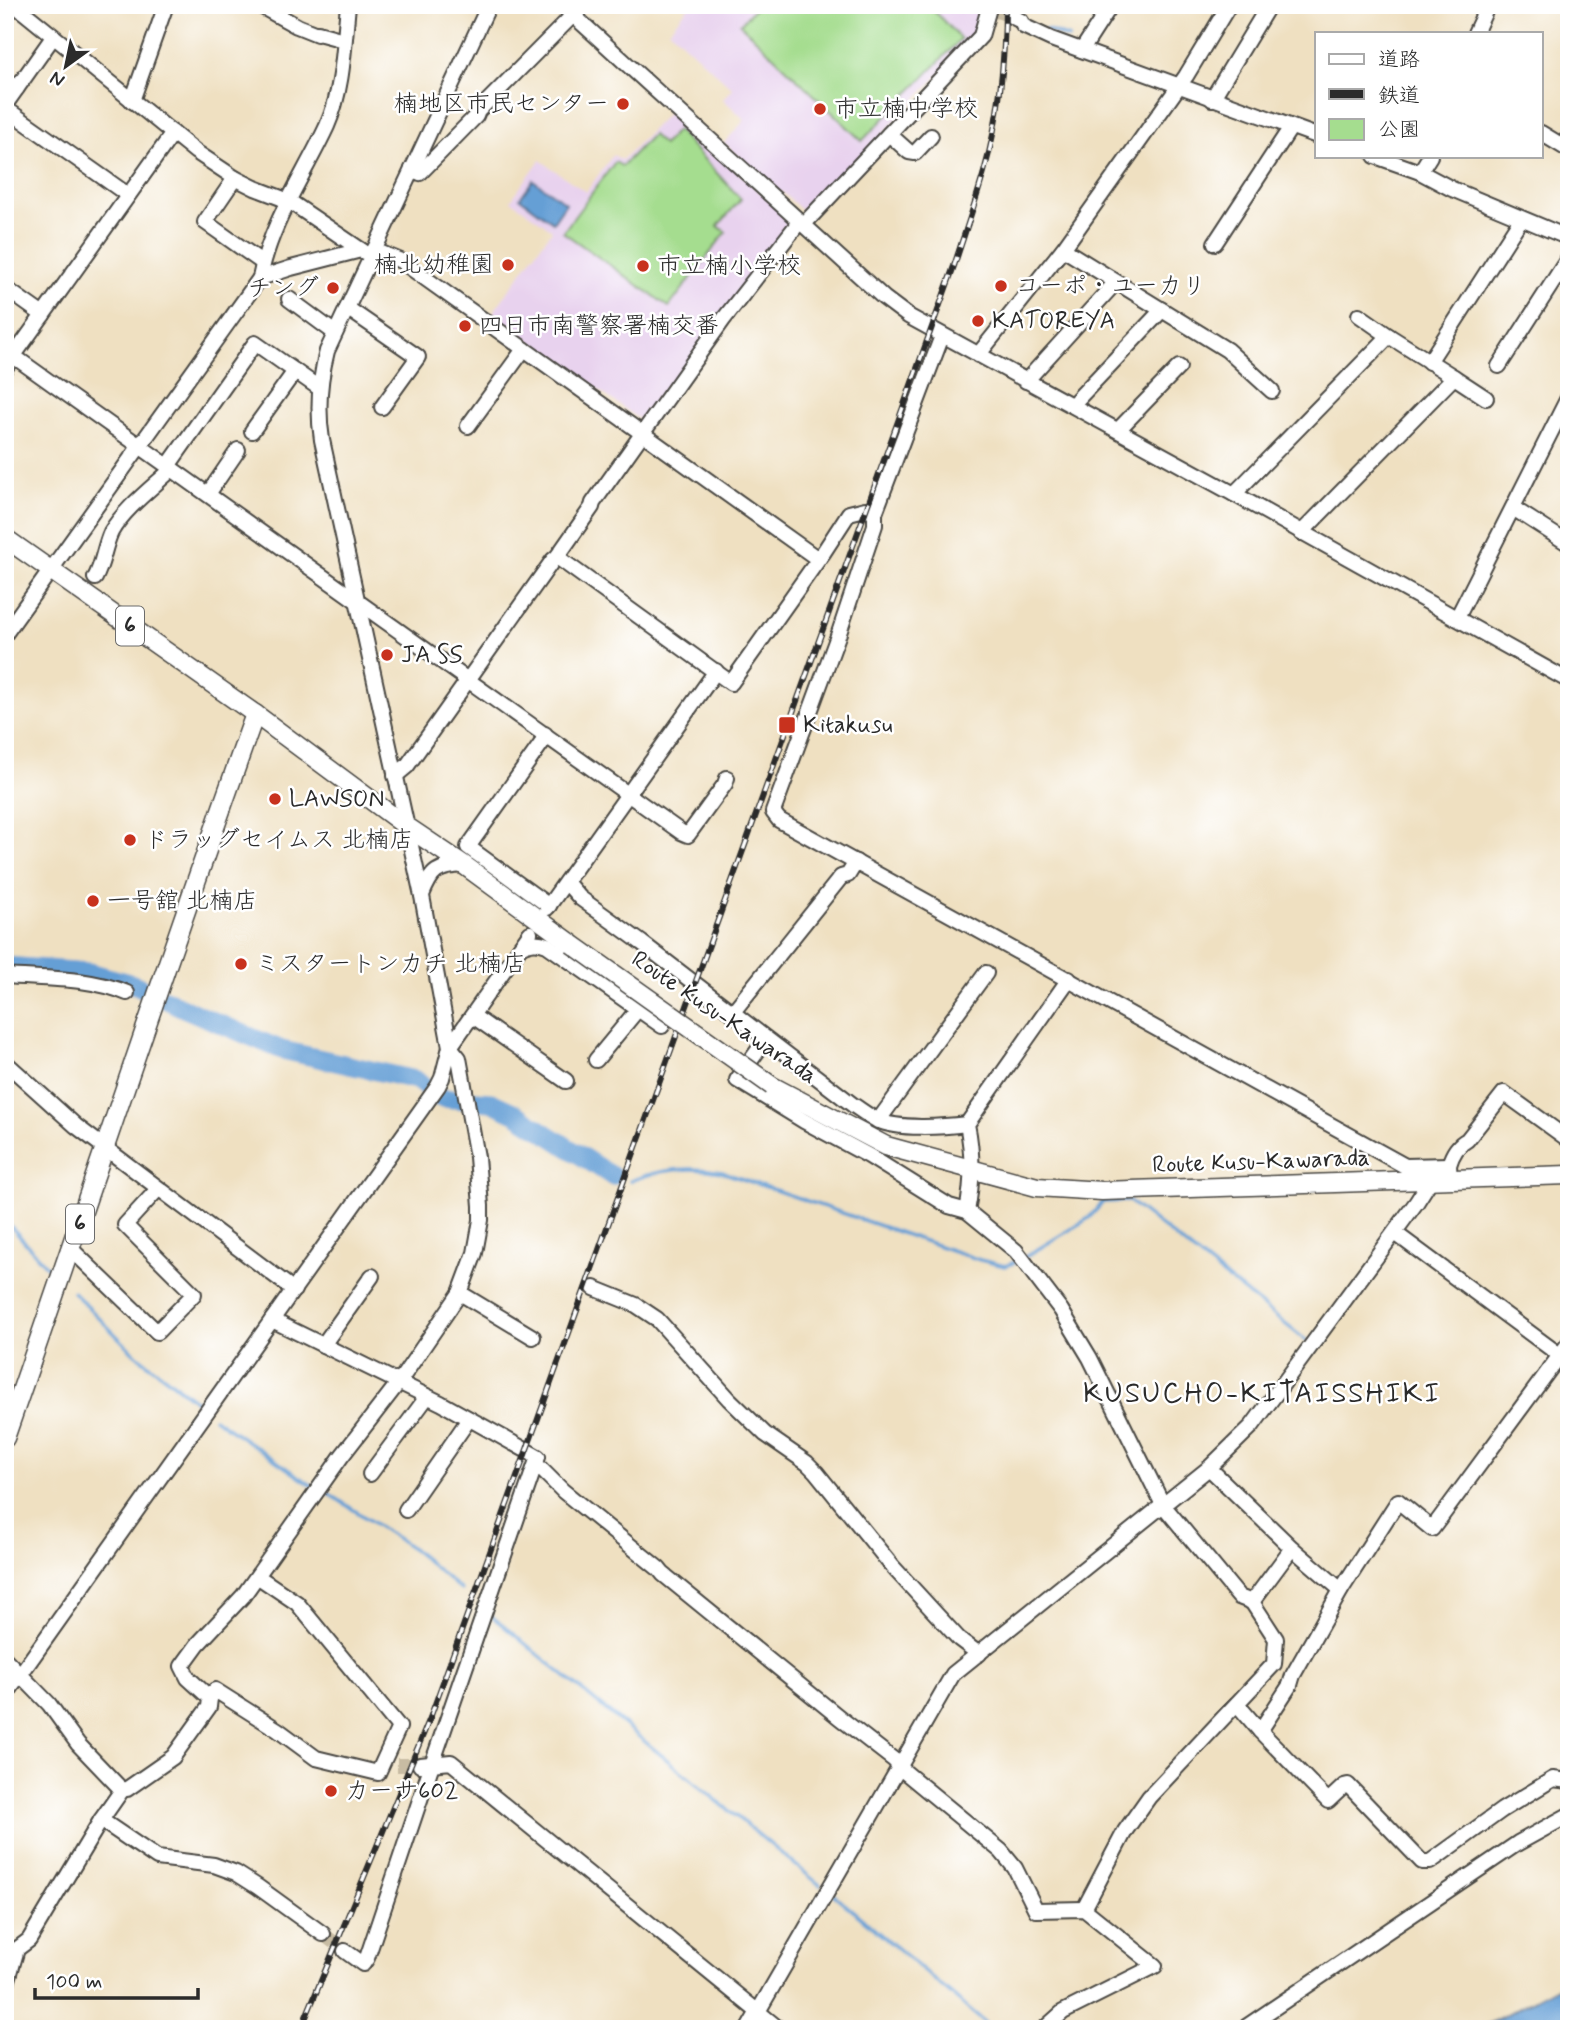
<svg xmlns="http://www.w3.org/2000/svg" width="1574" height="2034" font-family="Mynerve,'Klee One',sans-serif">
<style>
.built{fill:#e8d2ee}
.green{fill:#a5dd8f;stroke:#68845d;stroke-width:2}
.water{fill:#659fd5;stroke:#486580;stroke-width:2}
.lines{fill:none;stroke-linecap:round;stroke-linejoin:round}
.stream{stroke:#659fd5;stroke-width:3.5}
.river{stroke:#659fd5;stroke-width:19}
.minor-tunnel{stroke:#c8bca3;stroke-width:14;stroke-dasharray:14 7;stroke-linecap:butt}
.minor-casing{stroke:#484642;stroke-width:18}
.major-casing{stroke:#484642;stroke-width:21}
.minor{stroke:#fff;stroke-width:14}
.major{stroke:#fff;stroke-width:18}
.rail-casing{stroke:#2b2b2b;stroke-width:6}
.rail{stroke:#fff;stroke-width:3.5;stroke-dasharray:10;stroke-linecap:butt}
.major-bridge-casing{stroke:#484642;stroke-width:21;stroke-linecap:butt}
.major-bridge{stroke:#fff;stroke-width:18}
.poi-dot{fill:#c8321e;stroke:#fff;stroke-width:2.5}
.labels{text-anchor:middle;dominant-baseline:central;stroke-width:5;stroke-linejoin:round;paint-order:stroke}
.shield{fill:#fff;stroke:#6b6b6b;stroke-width:2}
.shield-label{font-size:23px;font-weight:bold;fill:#2b2b2b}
.poi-label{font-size:24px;fill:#2b2b2b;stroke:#fff;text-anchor:start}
.street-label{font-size:24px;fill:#2b2b2b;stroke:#fff}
.quarter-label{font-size:28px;letter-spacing:2px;fill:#2b2b2b;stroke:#fff}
</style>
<rect width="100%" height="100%" fill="#fff"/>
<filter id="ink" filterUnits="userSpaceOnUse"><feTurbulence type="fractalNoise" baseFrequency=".0143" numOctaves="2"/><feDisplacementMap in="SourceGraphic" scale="14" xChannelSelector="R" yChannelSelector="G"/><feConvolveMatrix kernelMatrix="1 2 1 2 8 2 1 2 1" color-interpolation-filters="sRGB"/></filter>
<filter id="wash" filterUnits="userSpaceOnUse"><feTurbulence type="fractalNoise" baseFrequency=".00686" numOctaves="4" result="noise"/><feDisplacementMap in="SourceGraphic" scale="28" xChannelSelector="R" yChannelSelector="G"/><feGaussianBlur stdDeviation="1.57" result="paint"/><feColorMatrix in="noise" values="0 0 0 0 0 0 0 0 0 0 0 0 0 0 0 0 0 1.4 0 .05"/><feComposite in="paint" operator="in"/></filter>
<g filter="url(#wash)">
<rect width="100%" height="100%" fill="#efe0c1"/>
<g class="built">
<path d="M690 5H965L984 14 976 35 807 215 782 192 780 194 724 143 745 120 723 99 732 88 669 30Z"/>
<path d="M671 110 790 220 789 230 643 422 492 314 552 230 511 200 540 160 586 192 613 155 622 160Z"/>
</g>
<g class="green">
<path d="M754 5H923L936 13 961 39 862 141 740 24 755 8Z"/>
<path d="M677 130 741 199 718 226 726 232 669 307 563 232 615 162 622 166 652 135 663 145Z"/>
</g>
<g class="water">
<path d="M533 180 566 203 553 222 520 198Z"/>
<path d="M1569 1981V2029H1479L1565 1983Z"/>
</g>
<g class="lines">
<g class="stream">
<path d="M1046 30 1069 38"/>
<path d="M630 1181C660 1169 690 1166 722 1172L980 1260 1005 1266 1018 1261"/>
<path d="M5 1220 49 1269"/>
<path d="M1025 1257 1089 1218 1103 1202 1129 1201 1308 1342"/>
<path d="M73 1292 134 1353 201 1405"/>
<path d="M214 1418 314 1487"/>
<path d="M322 1489 413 1549 461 1590"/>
<path d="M489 1614 820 1885"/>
<path d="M833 1894 992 2029"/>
</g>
<path class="river" d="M5 966 89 972 136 985 183 1008 282 1050 416 1080 440 1098 491 1102 515 1113 612 1176"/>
</g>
</g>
<g filter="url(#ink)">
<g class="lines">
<g class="minor-tunnel">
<path d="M994 10 1011 16"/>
<path d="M397 1765H420"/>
<path d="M323 1934 345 1951"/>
</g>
<defs>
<g id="minor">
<path d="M15 5 196 152 235 178 255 188 289 201 364 252"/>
<path d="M259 5 297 26 317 34 318 33 344 40"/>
<path d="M562 5 884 298 908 316 1234 494 1569 681"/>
<path d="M1011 16 1021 21 1023 26 1051 39 1317 136"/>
<path d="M1475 33 1488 5"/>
<path d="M1082 50 1111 5"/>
<path d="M5 80 17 88"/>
<path d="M1212 99 1269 5"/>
<path d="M132 101 166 5"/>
<path d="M5 105 53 37"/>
<path d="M5 108 128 195"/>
<path d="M1541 133 1569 150"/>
<path d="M889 134 909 152 915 153 931 136"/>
<path d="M1375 156 1420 172 1452 189 1569 238"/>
<path d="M412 169 420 173 476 116 478 111 583 5"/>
<path d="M1420 172 1430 156"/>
<path d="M235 178 205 222 263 263"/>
<path d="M804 224 981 36 989 8"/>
<path d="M1215 243 1291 127"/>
<path d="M1063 249 1227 350 1272 391"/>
<path d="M374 250 401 261 818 559"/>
<path d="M260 278C270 223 304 176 327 126 343 90 344 45 348 5"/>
<path d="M5 288 43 315"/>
<path d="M289 299 335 333"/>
<path d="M347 308 418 357 382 407"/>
<path d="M1359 315 1389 336"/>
<path d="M942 336 875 513V525L839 633 773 812 779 820 1405 1166 1449 1165 1450 1180"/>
<path d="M5 350 681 832 688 835 725 784 727 778"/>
<path d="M978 355 1063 249 1186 76 1229 5"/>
<path d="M1429 362 1521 219"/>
<path d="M1499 366 1569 257"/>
<path d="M5 368 173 133"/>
<path d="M1454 377 1486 398"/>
<path d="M1026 381 1116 282"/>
<path d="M1072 405 1162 310"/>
<path d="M468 426 524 349"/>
<path d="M1118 430 1179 367"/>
<path d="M252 431 295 371"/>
<path d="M168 466 255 343 319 388"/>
<path d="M208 494 238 450"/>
<path d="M1234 494 1389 336 1454 377 1301 533"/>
<path d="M1513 508 1569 544"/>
<path d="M557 557 731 683 823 553 849 513 865 509 875 513"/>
<path d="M95 578C103 564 104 547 111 532 124 509 153 487 172 469"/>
<path d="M1457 618 1569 396"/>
<path d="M5 634 260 278 291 268 361 250"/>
<path d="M545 734 541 744 468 847 549 906"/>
<path d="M395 776 407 766 553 560 557 557 592 507 593 503 723 320 800 221"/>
<path d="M566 882 580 898 642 943 853 1105C861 1110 868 1116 877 1120 898 1130 943 1127 967 1124"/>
<path d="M422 895C432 870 437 867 464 865"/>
<path d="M547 908 716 671"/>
<path d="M520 947C530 942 537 941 547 945L662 1026"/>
<path d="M5 976C46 979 89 977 127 993"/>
<path d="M732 1013 841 877 848 875 856 862"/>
<path d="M473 1016 566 1081"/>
<path d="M766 1039 737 1080 804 1121 869 1156 949 1206 967 1211 1016 1251 1061 1310 1090 1358 1163 1505 1239 1597 1252 1602 1276 1639 1274 1664 1149 1797 1125 1831 1084 1909"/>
<path d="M596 1060 638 1009"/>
<path d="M5 1062 76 1126 294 1290"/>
<path d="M878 1121 986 973"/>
<path d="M1449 1165C1452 1155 1457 1145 1467 1140L1504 1093 1569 1140"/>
<path d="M967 1211C973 1182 973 1153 967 1124L1069 979"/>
<path d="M1395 1233 1569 1362"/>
<path d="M71 1249 157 1332 194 1294 125 1225 158 1189"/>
<path d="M594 1288 636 1305 657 1319 729 1399 765 1434 807 1463 816 1472 892 1566 959 1639 979 1654"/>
<path d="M460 1293 533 1337"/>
<path d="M272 1320 441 1403 538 1457 432 1764 367 1958 363 1964 345 1951"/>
<path d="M323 1345 372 1276"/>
<path d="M537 1465 563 1491 659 1569 663 1574 840 1718 894 1760 905 1772 1001 1851 1015 1868 1036 1910 1084 1909 1155 1966 1063 2012 1044 2029"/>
<path d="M1209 1468 1292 1548 1252 1602"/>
<path d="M370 1474 427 1397"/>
<path d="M406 1510 469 1419"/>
<path d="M1292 1548 1341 1590"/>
<path d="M257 1576 297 1603 399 1727 378 1773 316 1758 278 1730 215 1690 210 1698 188 1678 182 1666 198 1644 243 1596 341 1457 399 1382 460 1293 475 1253 481 1220V1206L477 1157 459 1058 450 1047 422 896 322 440C317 409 319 382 327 351L489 5"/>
<path d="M5 1659 49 1704 78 1744 122 1790"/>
<path d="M5 1696 438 1086 442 1078 450 1047 530 933"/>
<path d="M1237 1704 1260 1731 1328 1801 1344 1786 1348 1785 1422 1862H1430L1502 1810 1553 1779 1569 1781"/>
<path d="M1260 1731 1290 1685 1293 1675 1341 1590 1398 1501 1432 1529 1569 1343"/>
<path d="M420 1765 451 1762 779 2029"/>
<path d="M101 1820 157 1858 214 1865 236 1873 258 1887 323 1934"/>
<path d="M5 1990 17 1949 29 1940 101 1820 122 1790 127 1789 173 1757 209 1707 210 1698"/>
<path d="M748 2029 953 1674 1209 1468 1252 1426 1416 1203 1430 1181"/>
<path d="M1243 2029 1518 1843 1569 1815"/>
</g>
<g id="major">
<path d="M5 538 255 714 406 826 464 865 572 944"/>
<path d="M772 1086 886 1146 1037 1187 1102 1191 1569 1175"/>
<path d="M5 1438C89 1197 169 954 255 714"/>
</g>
</defs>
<use href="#minor" class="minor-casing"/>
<use href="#major" class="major-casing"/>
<use href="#minor" class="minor"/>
<use href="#major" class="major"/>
<defs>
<path id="rail" d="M301 2029 430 1718 954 266C964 235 975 204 984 172 999 119 1005 61 1005 5"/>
</defs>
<use href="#rail" class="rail-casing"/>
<use href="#rail" class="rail"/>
<defs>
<path id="major-bridge" d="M572 944 772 1086"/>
</defs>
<use href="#major-bridge" class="major-bridge-casing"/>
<use href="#major-bridge" class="major-bridge"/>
</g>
</g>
<g class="poi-dot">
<circle cx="623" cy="104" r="7"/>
<circle cx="820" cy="109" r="7"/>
<circle cx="508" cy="265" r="7"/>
<circle cx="643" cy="266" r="7"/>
<circle cx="1001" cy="286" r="7"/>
<circle cx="333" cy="288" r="7"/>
<circle cx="978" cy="321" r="7"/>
<circle cx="465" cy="326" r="7"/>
<circle cx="387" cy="655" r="7"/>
<rect x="778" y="716" width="18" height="18" rx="3.5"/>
<circle cx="275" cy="799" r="7"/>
<circle cx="130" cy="840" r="7"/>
<circle cx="93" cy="901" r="7"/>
<circle cx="241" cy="964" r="7"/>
<circle cx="331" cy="1791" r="7"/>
</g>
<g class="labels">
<g class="shield">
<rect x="116" y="606.5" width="28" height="39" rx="5"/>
<rect x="66" y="1204.5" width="28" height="39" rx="5"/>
</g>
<g class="shield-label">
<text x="130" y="626">6</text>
<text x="80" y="1224">6</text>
</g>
<g class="poi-label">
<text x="609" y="104" text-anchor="end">楠地区市民センター</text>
<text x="834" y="109">市立楠中学校</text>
<text x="494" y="265" text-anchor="end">楠北幼稚園</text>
<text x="657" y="266">市立楠小学校</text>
<text x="1015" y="286">コーポ・ユーカリ</text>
<text x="319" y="288" text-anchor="end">チング</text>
<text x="992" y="321">KATOREYA</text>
<text x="479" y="326">四日市南警察署楠交番</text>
<text x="401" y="655">JA SS</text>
<text x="803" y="725">Kitakusu</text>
<text x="289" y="799">LAWSON</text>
<text x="144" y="840">ドラッグセイムス 北楠店</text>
<text x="107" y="901">一号舘 北楠店</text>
<text x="255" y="964">ミスタートンカチ 北楠店</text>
<text x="345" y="1791">カーサ602</text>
</g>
<g class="street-label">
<text transform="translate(724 1018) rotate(34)">Route Kusu-Kawarada</text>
<text transform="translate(1261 1162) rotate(-2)">Route Kusu-Kawarada</text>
</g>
<g class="quarter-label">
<text x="1262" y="1394">KUSUCHO-KITAISSHIKI</text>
</g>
</g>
<rect width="1574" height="2034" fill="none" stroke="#fff" stroke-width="28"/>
<rect x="1315" y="32" width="228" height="126" fill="#ffffff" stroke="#aaaaaa" stroke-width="2"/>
<rect x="1329" y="54" width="35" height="10" fill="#ffffff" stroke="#aaaaaa" stroke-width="2"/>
<text x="1378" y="66" font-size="21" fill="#2b2b2b">道路</text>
<rect x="1329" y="89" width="35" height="10" fill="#2b2b2b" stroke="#aaaaaa" stroke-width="2"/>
<text x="1378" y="102" font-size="21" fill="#2b2b2b">鉄道</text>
<rect x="1329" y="119" width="35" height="21" fill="#a5dd8f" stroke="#aaaaaa" stroke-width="2"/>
<text x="1378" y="136" font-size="21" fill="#2b2b2b">公園</text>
<g transform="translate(66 66) rotate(213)" stroke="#ffffff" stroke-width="5" paint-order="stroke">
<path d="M0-5L12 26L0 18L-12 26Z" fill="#2b2b2b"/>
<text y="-10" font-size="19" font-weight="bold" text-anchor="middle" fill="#2b2b2b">N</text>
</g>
<path d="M35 1988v10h163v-10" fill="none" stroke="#2b2b2b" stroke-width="3.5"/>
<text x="46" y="1988" font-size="21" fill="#2b2b2b" stroke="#ffffff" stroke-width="5" paint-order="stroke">100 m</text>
</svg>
